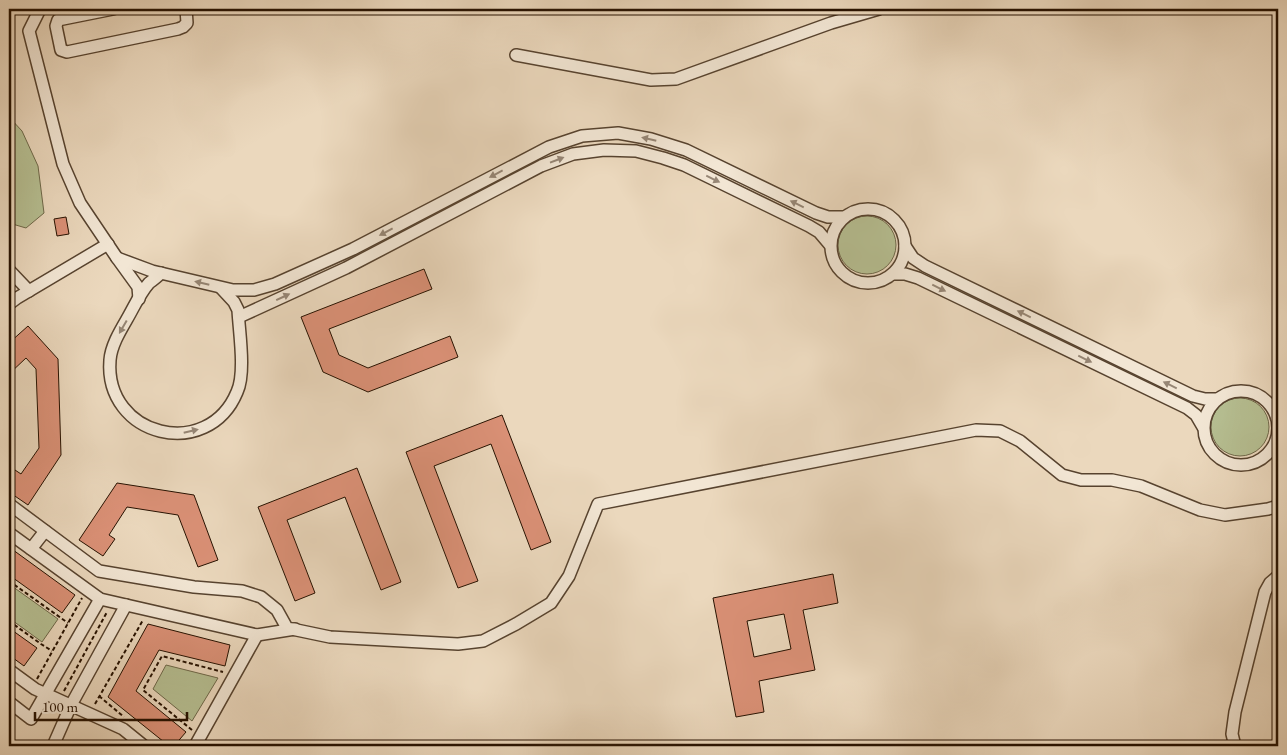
<svg xmlns="http://www.w3.org/2000/svg" width="1287" height="755" font-family="'EB Garamond',serif">
<style>
.green{fill:#b6bf92;stroke:#6e6849}
.building{fill:#db9177;stroke:#261100;fill-rule:evenodd}
.lines{fill:none;stroke-linecap:round;stroke-linejoin:round}
.minor-casing{stroke:#57432f;stroke-width:14}
.path{stroke:#261100;stroke-width:2;stroke-dasharray:4 2.5;stroke-linecap:butt}
.minor{stroke:#f2e6d4;stroke-width:11}
.oneway{fill:#968675}
</style>
<rect width="100%" height="100%" fill="#ebd8bd"/>
<filter id="stains"><feTurbulence type="fractalNoise" baseFrequency=".004" numOctaves="4"/><feColorMatrix values="0 0 0 0 .2 0 0 0 0 .09 0 0 0 0 .02 0 0 0 .5 -.17"/></filter>
<radialGradient id="worn" r=".72"><stop offset=".6" stop-color="#630" stop-opacity="0"/><stop offset="1" stop-color="#630" stop-opacity=".3"/></radialGradient>
<g class="green">
<path d="M9 117 22 131 38 166 44 213 26 228 9 223Z"/>
<circle cx="867" cy="245" r="29"/>
<circle cx="1240" cy="427" r="29"/>
<path d="M9 584 58 619 42 642 9 618Z"/>
<path d="M166 665 218 678 192 721 153 689Z"/>
</g>
<g class="building">
<path d="M66 217 69 234 57 236 54 219Z"/>
<path d="M424 269 432 289 329 329 339 355 368 368 450 336 458 357 368 392 323 372 301 317Z"/>
<path d="M28 326 58 359 61 455 28 505 9 492V480L15 470 21 474 39 448 36 369 26 358 9 374V343Z"/>
<path d="M502 415 551 542 531 550 491 444 434 466 478 581 458 588 406 452Z"/>
<path d="M357 468 401 582 381 590 345 497 287 520 315 593 295 601 258 507Z"/>
<path d="M117 483 194 495 218 560 198 567 178 515 127 507 109 535 115 539 103 556 79 540Z"/>
<path d="M9 547 75 595 62 613 9 575Z"/>
<path d="M833 574 838 603 803 610 815 670 759 681 764 712 736 717 713 598ZM784 614 791 649 754 657 747 621Z"/>
<path d="M148 624 230 645 225 666 159 650 136 691 186 732 174 746H169L108 697Z"/>
<path d="M9 628 37 648 24 666 9 655Z"/>
</g>
<g class="lines">
<defs>
<g id="minor">
<path d="M40 9 29 31 63 164 80 203 117 258 138 287 139 299"/>
<path d="M113 9 58 20 56 26 61 50 67 52 178 29 183 27 187 23 186 9"/>
<path d="M516 55 651 80 676 79 831 23 879 9"/>
<circle cx="868" cy="246" r="37"/>
<path d="M905 246 913 258 925 266 1193 396 1205 399H1216"/>
<path d="M117 258 152 271 233 290H254L275 284 353 249 549 147 582 136 618 133 651 139 686 150 816 213 828 217H843"/>
<path d="M9 270 29 291"/>
<path d="M161 273C157 277 153 280 149 283 140 293 134 307 127 319 120 331 111 346 110 360 104 437 208 462 237 392 246 373 239 331 238 310L234 302 221 288"/>
<path d="M893 274H905L918 278 1187 408 1196 415 1203 427"/>
<path d="M9 304 17 298 108 244"/>
<path d="M239 317 346 268 541 166 573 154 604 150 636 151 663 158 684 165 809 226 819 232 830 245"/>
<circle cx="1241" cy="428" r="37"/>
<path d="M9 504 99 571 194 587 242 591 261 597 277 610 287 628 330 637 458 644 483 641 516 624 551 603 569 576 598 504 976 430 1000 431 1020 441 1062 475 1081 480H1112L1141 486 1200 510 1225 515 1268 509 1278 506"/>
<path d="M9 533 100 599 257 635 195 746"/>
<path d="M31 549 45 531"/>
<path d="M257 635 295 629"/>
<path d="M9 670 35 689 123 729 144 746"/>
<path d="M9 702 31 719 100 599"/>
<path d="M53 746 71 705 126 605"/>
<path d="M1235 746 1232 734 1235 712 1265 592 1270 583 1278 576"/>
</g>
</defs>
<use href="#minor" class="minor-casing"/>
<g class="path">
<path d="M9 581 68 623"/>
<path d="M9 621 41 644 52 651"/>
<path d="M37 679 82 598"/>
<path d="M64 691 107 612"/>
<path d="M99 696 124 717"/>
<path d="M95 704 143 620"/>
<path d="M192 730 143 690 162 656 223 672"/>
</g>
<use href="#minor" class="minor"/>
</g>
<defs><path id="oneway-solid" d="M-6-.8H1V-3.2L6.5 0L1 3.2V.8H-6Z" transform="scale(1.25)"/></defs>
<g class="oneway">
<use href="#oneway-solid" transform="translate(649 139) rotate(-167)"/>
<use href="#oneway-solid" transform="translate(557 160) rotate(-21)"/>
<use href="#oneway-solid" transform="translate(496 174) rotate(152)"/>
<use href="#oneway-solid" transform="translate(713 179) rotate(26)"/>
<use href="#oneway-solid" transform="translate(797 204) rotate(-154)"/>
<use href="#oneway-solid" transform="translate(386 232) rotate(152)"/>
<use href="#oneway-solid" transform="translate(202 283) rotate(-167)"/>
<use href="#oneway-solid" transform="translate(939 288) rotate(26)"/>
<use href="#oneway-solid" transform="translate(283 297) rotate(-25)"/>
<use href="#oneway-solid" transform="translate(1024 314) rotate(-154)"/>
<use href="#oneway-solid" transform="translate(123 327) rotate(120)"/>
<use href="#oneway-solid" transform="translate(1085 359) rotate(26)"/>
<use href="#oneway-solid" transform="translate(1170 385) rotate(-154)"/>
<use href="#oneway-solid" transform="translate(191 431) rotate(-13)"/>
</g>
<rect width="1287" height="755" fill="none" stroke="#ebd8bd" stroke-width="30"/>
<rect x="10" y="10" width="1267" height="735" fill="none" stroke="#261100" stroke-width="2.5"/>
<rect x="15" y="15" width="1257" height="725" fill="none" stroke="#261100"/>
<path d="M35 712v8h152v-8" fill="none" stroke="#261100" stroke-width="2.5"/>
<text x="42" y="712" font-size="15" fill="#261100" stroke="#f2e6d4" stroke-width="4" paint-order="stroke">100 m</text>
<rect width="100%" height="100%" filter="url(#stains)"/>
<rect width="100%" height="100%" fill="url(#worn)"/>
</svg>
